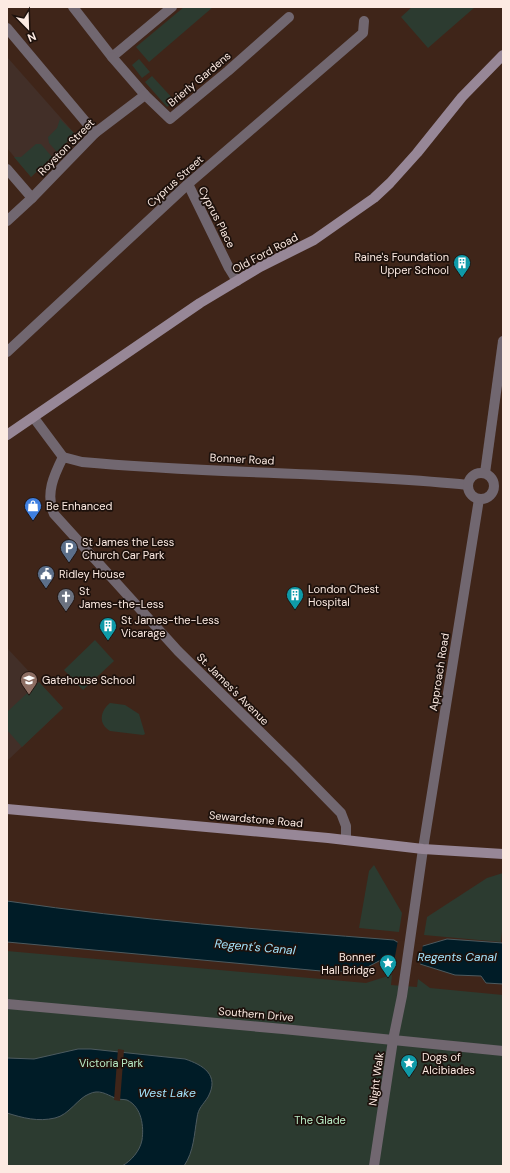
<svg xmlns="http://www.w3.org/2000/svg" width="510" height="1173" font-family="'DM Sans',sans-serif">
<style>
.education{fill:#422f28}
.green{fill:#2c3b30}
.water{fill:#001c27;stroke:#4c5a5f}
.pier{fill:#3f2519}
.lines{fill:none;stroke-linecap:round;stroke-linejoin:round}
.pedestrian{stroke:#716770;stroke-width:10}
.minor{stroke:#716770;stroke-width:10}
.tertiary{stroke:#716770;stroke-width:10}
.secondary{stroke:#978797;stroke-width:10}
.labels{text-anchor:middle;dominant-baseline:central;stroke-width:3.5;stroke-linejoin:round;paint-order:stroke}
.street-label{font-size:11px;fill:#fceae2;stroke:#1d110c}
.poi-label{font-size:11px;fill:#fceae2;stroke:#1d110c;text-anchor:start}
.park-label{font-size:11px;fill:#baecc6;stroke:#1d110c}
.water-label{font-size:12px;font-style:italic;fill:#a3e3fc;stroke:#1d110c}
</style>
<rect width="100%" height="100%" fill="#3f2519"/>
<g class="education">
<path d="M7 57 75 134 31 177 7 148Z"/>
<path d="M7 648 63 708 7 761Z"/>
</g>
<g class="green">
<path d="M184 7H213L149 62 136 47Z"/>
<path d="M412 7H475L428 48 401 17Z"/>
<path d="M139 59 150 72 142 78 132 65Z"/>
<path d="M152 76 175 101 167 107 145 82Z"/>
<path d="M60 119 75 134 57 152 49 143 48 137 57 128Z"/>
<path d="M36 144H41L52 157 31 177 14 157H21Z"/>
<path d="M95 640 114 661 83 690 64 670Z"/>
<path d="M39 682 63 708 22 747 7 730V712Z"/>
<path d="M110 703 125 705 139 714 145 734 143 735 110 731C98 724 100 711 110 703Z"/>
<path d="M374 865 402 913 399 932 359 928 369 871Z"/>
<path d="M503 873V922L501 942 424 935 427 917 487 878Z"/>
<path d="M7 951 366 983 391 975H392L391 985 417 987 418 979 430 988 503 995V1166H7Z"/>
</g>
<g class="water">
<path d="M7 901C136 920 265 930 394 940L397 942 423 946 447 939 503 943V984L486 983 481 976 455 975 420 964 394 960 379 961 358 972 321 971 7 942Z"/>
<path d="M78 1049H91L185 1059C203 1065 220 1075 208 1097 203 1105 198 1108 197 1118 194 1135 194 1151 184 1166H122C131 1161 140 1151 142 1140 144 1127 142 1107 127 1100 123 1099 119 1100 115 1098 106 1094 99 1089 89 1094 78 1098 69 1115 55 1118 38 1122 23 1118 7 1113V1058L34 1059Z"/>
</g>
<g class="pier">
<path d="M398 940 423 944 420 966 394 962Z"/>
<path d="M118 1049 124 1050 120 1101 114 1100Z"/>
</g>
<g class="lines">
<g class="pedestrian">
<path d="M7 1004 283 1029 503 1051"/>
<path d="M374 1166 393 1040 402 996 423 849"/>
</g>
<g class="minor">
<path d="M73 7 112 57 172 7"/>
<path d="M7 28 95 133"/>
<path d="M112 57 145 95 170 119 228 71 289 17"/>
<path d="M7 169 32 198"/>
<path d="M188 184 229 268 237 281"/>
<path d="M7 221 32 198 95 133 145 95"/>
<path d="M7 352 188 184 363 33 364 21"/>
<path d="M63 457C54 475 45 494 54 514L178 651 293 764 341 813 346 826V840"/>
<path d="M485 473 503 341"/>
<path d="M423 849 479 499"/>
</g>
<g class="tertiary">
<path d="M34 418 63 457 82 462C210 474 340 472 468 485"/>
<circle cx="481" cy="486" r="13"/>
</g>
<g class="secondary">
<path d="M7 435 200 303 260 267 314 240 374 198 390 183 417 153 462 97 503 55"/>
<path d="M7 809 328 838 423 849 503 854"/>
</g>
</g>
<defs>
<symbol id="building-pin" viewBox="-11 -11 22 30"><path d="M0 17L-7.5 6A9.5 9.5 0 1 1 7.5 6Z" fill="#0f9aa8" stroke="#1d110c"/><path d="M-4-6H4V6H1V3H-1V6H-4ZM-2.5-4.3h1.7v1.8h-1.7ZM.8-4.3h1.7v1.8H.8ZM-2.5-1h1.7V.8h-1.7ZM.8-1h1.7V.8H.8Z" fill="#fff"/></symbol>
<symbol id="shop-pin" viewBox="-11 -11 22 30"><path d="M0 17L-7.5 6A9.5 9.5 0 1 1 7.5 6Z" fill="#3f7fe0" stroke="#1d110c"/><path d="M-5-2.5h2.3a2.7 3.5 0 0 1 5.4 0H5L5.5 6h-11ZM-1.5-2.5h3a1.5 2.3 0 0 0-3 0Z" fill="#fff"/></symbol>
<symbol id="parking-pin" viewBox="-11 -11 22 30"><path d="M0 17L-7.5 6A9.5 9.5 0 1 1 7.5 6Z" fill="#5c6f8a" stroke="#1d110c"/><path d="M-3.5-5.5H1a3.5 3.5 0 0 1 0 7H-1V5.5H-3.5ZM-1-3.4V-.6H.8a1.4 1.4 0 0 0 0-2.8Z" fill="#fff"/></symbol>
<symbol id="civic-pin" viewBox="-11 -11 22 30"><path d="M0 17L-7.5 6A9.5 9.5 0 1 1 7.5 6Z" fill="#5c6f8a" stroke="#1d110c"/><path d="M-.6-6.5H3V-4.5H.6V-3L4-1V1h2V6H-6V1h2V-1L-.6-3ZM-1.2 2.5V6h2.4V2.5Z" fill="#fff"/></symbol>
<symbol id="church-pin" viewBox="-11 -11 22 30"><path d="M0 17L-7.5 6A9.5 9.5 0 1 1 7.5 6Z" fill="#6b7280" stroke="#1d110c"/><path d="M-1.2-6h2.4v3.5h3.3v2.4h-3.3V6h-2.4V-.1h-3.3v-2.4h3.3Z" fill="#fff"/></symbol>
<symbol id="school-pin" viewBox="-11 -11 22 30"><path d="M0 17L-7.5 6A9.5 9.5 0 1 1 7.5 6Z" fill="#8d6e63" stroke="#1d110c"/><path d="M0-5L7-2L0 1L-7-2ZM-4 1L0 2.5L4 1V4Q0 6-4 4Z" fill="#fff"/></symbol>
<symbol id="sight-pin" viewBox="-11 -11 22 30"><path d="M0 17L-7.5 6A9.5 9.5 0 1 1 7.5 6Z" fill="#0f9aa8" stroke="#1d110c"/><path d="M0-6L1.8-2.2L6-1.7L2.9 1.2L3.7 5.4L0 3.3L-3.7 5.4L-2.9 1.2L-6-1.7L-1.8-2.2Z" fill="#fff"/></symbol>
</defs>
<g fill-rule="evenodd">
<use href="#building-pin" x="452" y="253" width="20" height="27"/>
<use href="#shop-pin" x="23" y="496" width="20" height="27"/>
<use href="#parking-pin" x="59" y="538" width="20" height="27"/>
<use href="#civic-pin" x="36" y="564" width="20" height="27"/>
<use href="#building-pin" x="285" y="585" width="20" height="27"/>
<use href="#church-pin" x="56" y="587" width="20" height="27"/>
<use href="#building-pin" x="98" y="616" width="20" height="27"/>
<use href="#school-pin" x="19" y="670" width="20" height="27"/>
<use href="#sight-pin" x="378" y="953" width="20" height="27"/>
<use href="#sight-pin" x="399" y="1053" width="20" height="27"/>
</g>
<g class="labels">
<g class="street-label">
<text transform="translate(199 79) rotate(-40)">Brierly Gardens</text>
<text transform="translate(66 147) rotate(-45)">Royston Street</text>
<text transform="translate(175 181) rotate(-42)">Cyprus Street</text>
<text transform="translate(217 217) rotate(63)">Cyprus Place</text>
<text transform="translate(265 253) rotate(-28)">Old Ford Road</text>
<text transform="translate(242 459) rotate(3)">Bonner Road</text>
<text transform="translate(439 672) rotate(-81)">Approach Road</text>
<text transform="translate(233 689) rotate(45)">St. James's Avenue</text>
<text transform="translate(256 819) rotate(5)">Sewardstone Road</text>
<text transform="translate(256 1014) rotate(5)">Southern Drive</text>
<text transform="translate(376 1079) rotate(-82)">Night Walk</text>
</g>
<g class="poi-label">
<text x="449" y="257" text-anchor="end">Raine's Foundation<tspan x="449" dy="13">Upper School</tspan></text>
<text x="46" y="506">Be Enhanced</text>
<text x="82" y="542">St James the Less<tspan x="82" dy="13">Church Car Park</tspan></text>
<text x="59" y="574">Ridley House</text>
<text x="308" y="589">London Chest<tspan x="308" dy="13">Hospital</tspan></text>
<text x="79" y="591">St<tspan x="79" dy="13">James-the-Less</tspan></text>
<text x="121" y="620">St James-the-Less<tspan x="121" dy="13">Vicarage</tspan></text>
<text x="42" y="680">Gatehouse School</text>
<text x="375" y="957" text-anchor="end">Bonner<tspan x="375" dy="13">Hall Bridge</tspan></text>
<text x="422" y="1057">Dogs of<tspan x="422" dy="13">Alcibiades</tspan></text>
</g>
<g class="park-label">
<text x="111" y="1063">Victoria Park</text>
<text x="320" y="1120">The Glade</text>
</g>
<g class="water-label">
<text transform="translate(255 947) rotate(5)">Regent's Canal</text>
<text x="457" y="957">Regents Canal</text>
<text x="167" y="1093">West Lake</text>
</g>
</g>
<rect width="510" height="1173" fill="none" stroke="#fceae2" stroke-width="16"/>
<g transform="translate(28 28) rotate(157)" stroke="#1d110c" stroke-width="3" paint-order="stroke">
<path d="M0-3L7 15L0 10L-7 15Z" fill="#fceae2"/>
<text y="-6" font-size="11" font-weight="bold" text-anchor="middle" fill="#fceae2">N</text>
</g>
</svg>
